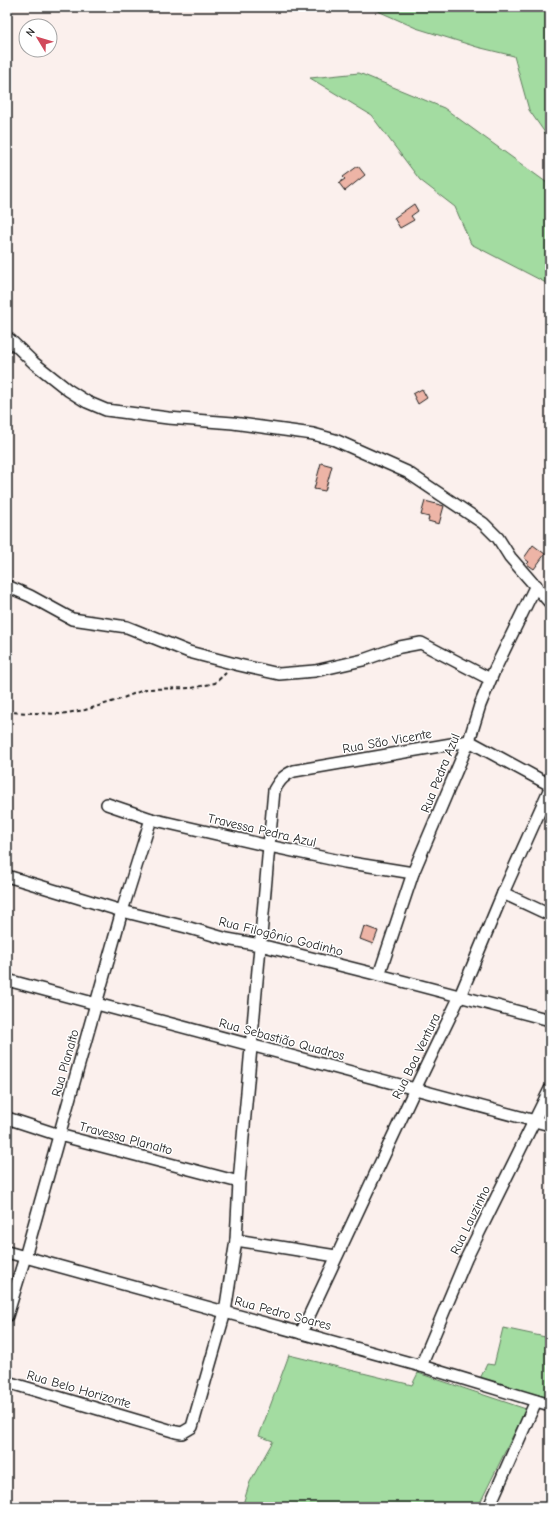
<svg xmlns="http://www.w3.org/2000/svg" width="557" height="1514" font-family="'Comic Neue',sans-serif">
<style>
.green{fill:#a3dca1;stroke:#607c5e}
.building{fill:#edb4a6;stroke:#1c1c1c}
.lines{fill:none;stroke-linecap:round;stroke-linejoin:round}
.minor-casing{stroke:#1c1c1c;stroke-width:14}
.path{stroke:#1c1c1c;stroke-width:2;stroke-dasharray:4 3;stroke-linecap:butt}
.minor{stroke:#fff;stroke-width:11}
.labels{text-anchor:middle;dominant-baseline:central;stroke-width:3;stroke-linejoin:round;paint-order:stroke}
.street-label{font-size:13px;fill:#1c1c1c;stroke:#fff}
</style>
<rect width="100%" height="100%" fill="#fbf0ed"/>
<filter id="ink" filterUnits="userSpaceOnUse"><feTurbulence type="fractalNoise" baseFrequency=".025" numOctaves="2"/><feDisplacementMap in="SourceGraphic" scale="8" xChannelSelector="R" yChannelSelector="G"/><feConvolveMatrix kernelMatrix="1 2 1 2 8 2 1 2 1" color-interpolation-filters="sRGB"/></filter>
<g filter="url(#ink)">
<g class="green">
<path d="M369 7H550V140L529 110 514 56 477 47 416 28Z"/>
<path d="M359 73 444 108 550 185V285L471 244 455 207 420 180 371 115 310 78Z"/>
<path d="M503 1328 550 1338V1405L478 1383 487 1364 494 1365Z"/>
<path d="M289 1355 412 1385 418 1373 526 1409 478 1507H242L250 1482 273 1441 259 1436Z"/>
</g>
<g class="building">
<path d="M358 166 365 175 345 191 339 183 345 179 343 177Z"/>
<path d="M414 204 418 211 411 216 414 220 400 228 394 218Z"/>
<path d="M422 389 427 398 418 404 413 394Z"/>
<path d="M321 463 332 466 325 491 314 489Z"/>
<path d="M425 501 444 506 439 524 428 521 429 517 421 515Z"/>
<path d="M533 545 545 554 534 569 527 564 529 562 524 558Z"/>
<path d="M364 926 378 931 373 944 360 939Z"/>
</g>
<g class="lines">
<defs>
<g id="minor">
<path d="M7 337 34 363 68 390 87 402 106 410 168 418 233 423 313 434 335 440 407 472 483 523 498 538 510 557 550 603"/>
<path d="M7 586 30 596 72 619 127 627 189 652 239 665 279 674 315 671 363 660 400 647 421 643 490 679"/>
<path d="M107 804 151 819 269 846 345 862 413 873"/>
<path d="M7 876 122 911 186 927 227 939 260 945 379 975 550 1020"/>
<path d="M503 893 550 915"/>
<path d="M379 975 413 873 469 741 480 705 494 671 536 585"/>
<path d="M7 980 550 1125"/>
<path d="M7 1118 59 1135 239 1182"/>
<path d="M236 1240 336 1256"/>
<path d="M7 1252 421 1366 550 1405"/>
<path d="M7 1316 25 1257 122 911 151 819"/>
<path d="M301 1333 415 1089 460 996 503 893 550 788"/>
<path d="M421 1366 466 1259 550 1089"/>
<path d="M7 1382 176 1432 182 1433 192 1427 225 1312 236 1240 239 1182 274 790C280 780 284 775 294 771L469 741 550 785"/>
<path d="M489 1507 536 1401"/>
</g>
</defs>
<use href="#minor" class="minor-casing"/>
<path class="path" d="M7 712 60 714 85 710 118 700 146 689 192 688 215 683 226 673"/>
<use href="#minor" class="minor"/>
</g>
</g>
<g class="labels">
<g class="street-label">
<text transform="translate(387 741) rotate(-10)">Rua São Vicente</text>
<text transform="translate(440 773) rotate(-68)">Rua Pedra Azul</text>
<text transform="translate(262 830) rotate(13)">Travessa Pedra Azul</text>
<text transform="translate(281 936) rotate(14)">Rua Filogônio Godinho</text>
<text transform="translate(282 1039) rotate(15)">Rua Sebastião Quadros</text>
<text transform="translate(416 1056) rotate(-64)">Rua Boa Ventura</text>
<text transform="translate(65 1063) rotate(-74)">Rua Planalto</text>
<text transform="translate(126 1138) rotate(15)">Travessa Planalto</text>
<text transform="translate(470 1220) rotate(-64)">Rua Lauzinho</text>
<text transform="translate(283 1313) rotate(15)">Rua Pedro Soares</text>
<text transform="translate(79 1389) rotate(16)">Rua Belo Horizonte</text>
</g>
</g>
<rect width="557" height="1514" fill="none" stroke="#fff" stroke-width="24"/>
<rect x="12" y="12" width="533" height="1490" fill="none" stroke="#1c1c1c" stroke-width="1.5" filter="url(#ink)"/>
<g transform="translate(38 38) rotate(308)"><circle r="19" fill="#ffffff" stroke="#a4a4a4"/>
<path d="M0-3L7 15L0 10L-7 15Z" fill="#d1495b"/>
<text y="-6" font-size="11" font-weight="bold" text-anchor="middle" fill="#1c1c1c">N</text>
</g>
</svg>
